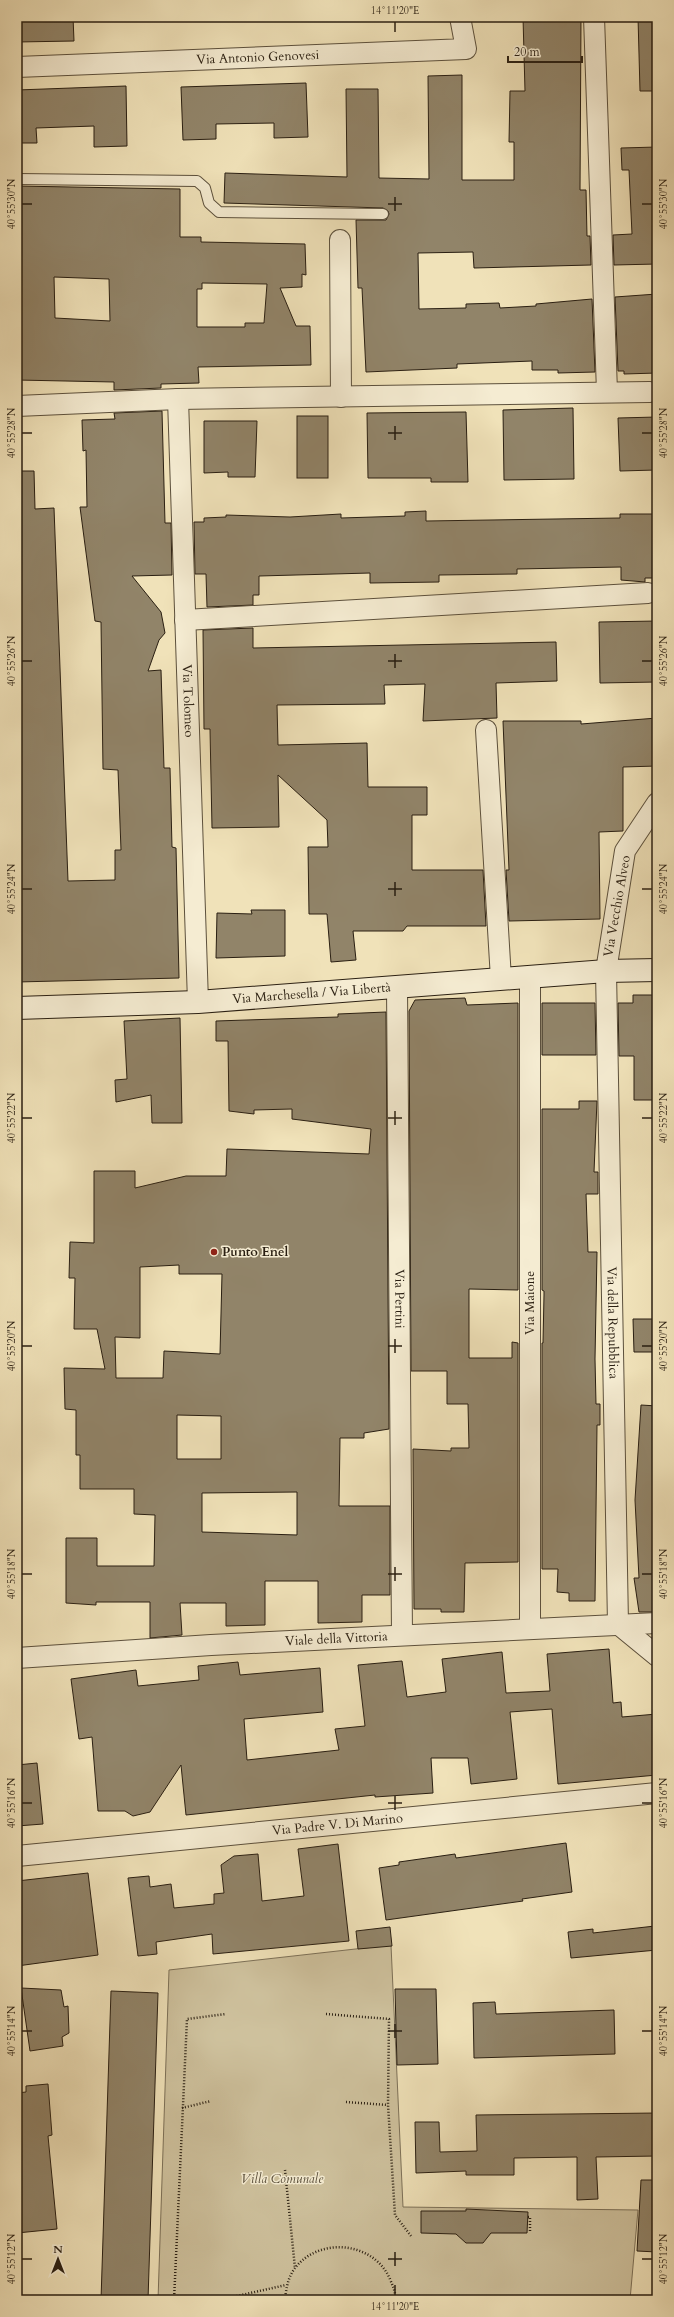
<svg xmlns="http://www.w3.org/2000/svg" width="674" height="2317" font-family="Cardo,serif">
<style>
.green{fill:#cec19d;stroke:#7c7058}
.building{fill:#918469;stroke:#2a1f12;fill-rule:evenodd}
.lines{fill:none;stroke-linecap:round;stroke-linejoin:round}
.lane-casing{stroke:#5c503c;stroke-width:12}
.street-casing{stroke:#5c503c;stroke-width:22}
.secondary-casing{stroke:#2a1f12;stroke-width:24}
.path{stroke:#2a1f12;stroke-width:2.5;stroke-dasharray:1 2;stroke-linecap:butt}
.lane{stroke:#f5ecd2;stroke-width:10}
.street{stroke:#f5ecd2;stroke-width:20}
.secondary{stroke:#f5ecd2;stroke-width:22}
.ticks{fill:none;stroke:#2a1f12;stroke-width:1.5}
.poi-dot{fill:#8f2418;stroke:#f5ecd2;stroke-width:1.5}
.labels{text-anchor:middle;dominant-baseline:central;stroke-width:3;stroke-linejoin:round;paint-order:stroke}
.street-label{font-size:13px;fill:#2a1f12;stroke:#f5ecd2}
.poi-label{font-size:13px;font-weight:bold;fill:#2a1f12;stroke:#f5ecd2;text-anchor:start}
.park-label{font-size:13px;font-style:italic;fill:#5b503c;stroke:#f5ecd2}
.neatline{fill:none;stroke:#2a1f12;stroke-width:1.5}
.ticks-label{font-size:10px;text-anchor:middle;fill:#2a1f12}
</style>
<rect width="100%" height="100%" fill="#f0e2b9"/>
<filter id="stains"><feTurbulence type="fractalNoise" baseFrequency=".005" numOctaves="4"/><feColorMatrix values="0 0 0 0 .2 0 0 0 0 .09 0 0 0 0 .02 0 0 0 .5 -.17"/></filter>
<radialGradient id="worn" r=".72"><stop offset=".6" stop-color="#630" stop-opacity="0"/><stop offset="1" stop-color="#630" stop-opacity=".3"/></radialGradient>
<path class="green" d="M391 1945 403 2207 638 2210 630 2300H158L169 1970Z"/>
<g class="building">
<path d="M17 17H73L74 41 17 42Z"/>
<path d="M523 17H581L580 190H586L587 236H590L591 265 474 268 473 252 418 253 419 309 466 308V304L499 303 500 308 536 306V304L592 299 595 372 558 373V370H532V361L457 364V368L366 372 362 288H358L356 220H386L389 214 388 211 383 208 224 203 225 173 347 177 346 89H378L379 178 429 179 428 76 462 75V180H514V142H509L510 91H525Z"/>
<path d="M638 17H657V91H640Z"/>
<path d="M306 83 308 137 274 138V123L216 124V139L183 140 181 87Z"/>
<path d="M126 86 127 146 94 147V126L36 128 37 143H17V90Z"/>
<path d="M657 147V264L614 265 613 235 632 234 629 170H622L621 148Z"/>
<path d="M17 186 180 189V237H201V242L305 244 306 275 302 274V287L280 288 296 326H310L311 365 198 367 199 383 161 384V388L114 390V382L17 380ZM54 277 109 279 110 321 55 318ZM202 283 267 284 264 323H245V327H197V289H202Z"/>
<path d="M657 294V373L624 374V371H618L615 297Z"/>
<path d="M573 408 574 479 504 480 503 410Z"/>
<path d="M162 411 165 523H171L172 575 132 576 161 612 165 633 159 640 148 671 161 670 164 768H170L172 847 176 848 179 978 17 982V883H20L17 810V471H34L35 509 54 508 68 881 115 880V850H121L118 770 103 769 101 622 95 621 80 507H87L86 450 83 451 82 420 115 419 114 413Z"/>
<path d="M466 412 468 482H431V478H368L367 413Z"/>
<rect x="297" y="416" width="31" height="62"/>
<path d="M657 417 656 470 620 471 618 418Z"/>
<path d="M204 421H257L255 477H228V472L204 473Z"/>
<path d="M426 511V521L620 518V514H657V578H645V582L621 580V567L517 569V574L439 575V582L370 583V573L259 576V595H253V605L207 607 206 574H195L194 522H204V518L226 517V515L290 517 341 514V518L405 516V512Z"/>
<path d="M657 621V682L600 683 599 622Z"/>
<path d="M253 628V648L556 642 557 681 496 683 497 718 423 721 425 684 384 685 385 704 277 705 278 745 367 743 368 787H427V815H412V870H483L486 926H407L403 931H353L356 960 331 962 327 914H309L308 847H328L327 820 278 775 279 827 212 828 210 729H204L203 630Z"/>
<path d="M657 718V766L623 767V831L599 832 600 919 509 921 506 870H509L503 721H581V724Z"/>
<path d="M251 910H285V956L216 958 217 913 252 914Z"/>
<path d="M633 995H657V1100H634V1056H619L618 1003H633Z"/>
<path d="M465 998 467 1005 518 1003V1290L469 1289V1358H512V1342L518 1343V1562L465 1563 464 1612H441V1609H414L413 1449 451 1451V1448H469L468 1404H447V1371H411L409 1011 415 1000Z"/>
<path d="M542 1003H595L596 1055H542Z"/>
<path d="M386 1012 389 1429 364 1433V1438H340L339 1506H390V1595H362V1622L318 1623V1581H265V1625L226 1626V1603H180L182 1635 150 1638V1602H96V1605L66 1603V1538H97V1566H154L155 1515 134 1514V1489H80V1455H76V1410L65 1409 64 1368 105 1369 97 1329H74L75 1278H69L70 1242 94 1243V1171H135V1188L186 1176H226L227 1149 369 1154 371 1129 292 1119V1109L254 1110V1114L229 1111 228 1041H216V1021L338 1017V1014ZM179 1265V1274H222L220 1354 164 1351 163 1378H116L115 1337 140 1338V1267ZM177 1415 221 1416V1459H177ZM297 1492V1535L202 1532V1493Z"/>
<path d="M180 1018 182 1123H152L151 1095 116 1102 115 1080 127 1079 124 1021Z"/>
<path d="M579 1101H597L594 1172H598V1194H586L588 1252H597L595 1359 596 1404H600V1425H597L595 1601H569V1593L557 1592 558 1569H542V1343H543L544 1295V1291L542 1290V1109H579Z"/>
<path d="M633 1319H657V1352H634Z"/>
<path d="M641 1405 657 1406V1612H639L634 1578H639L635 1500Z"/>
<path d="M609 1649 613 1703 621 1702 622 1717 657 1714V1775L558 1784 552 1709 510 1712 517 1779 471 1784 468 1758H431L433 1793 375 1797V1795L186 1815 181 1765 150 1812 133 1816 125 1811H98L92 1737 79 1739 71 1679 136 1670 138 1686 199 1680 198 1666 238 1662 240 1675 320 1668 323 1712 244 1719 247 1760 339 1750 335 1729 365 1726 358 1665 402 1661 407 1697 446 1692 442 1659 502 1652 506 1693 550 1691 547 1654Z"/>
<path d="M37 1763 43 1824 17 1826V1765Z"/>
<path d="M566 1843 572 1892 522 1899 523 1901 386 1920 379 1868 399 1865V1862L455 1854 456 1858Z"/>
<path d="M338 1844 349 1941 213 1954 212 1934 156 1942 157 1954 138 1956 128 1878 149 1876 150 1887 171 1884 174 1908 214 1904V1894L224 1893 221 1865 234 1856 258 1854 262 1901 304 1896 298 1849Z"/>
<path d="M88 1873 98 1955 17 1966V1881Z"/>
<path d="M655 1926 657 1950 571 1958 568 1932 593 1929V1933Z"/>
<path d="M390 1927 392 1946 358 1949 356 1931Z"/>
<path d="M21 1988 61 1990 64 2007 68 2006 69 2033 62 2037 63 2046 30 2051Z"/>
<path d="M395 1989H436L438 2064 397 2065Z"/>
<path d="M111 1991 158 1993 148 2300H101Z"/>
<path d="M495 2002 496 2014 614 2010 615 2054 474 2058 473 2003Z"/>
<path d="M48 2084 52 2135 48 2136 57 2229 17 2233V2093L26 2092V2086Z"/>
<path d="M657 2113V2156L596 2157 598 2199 577 2200V2157L514 2158V2175H466V2171L416 2173 415 2122H439L440 2152 477 2151 476 2115Z"/>
<path d="M641 2180H657V2252L637 2251Z"/>
<path d="M466 2209 528 2212 527 2233H491L483 2243H466L456 2234 421 2233V2211H466Z"/>
</g>
<g class="lines">
<defs>
<path id="lane" d="M17 179 197 181 205 188 209 203 219 212 383 214"/>
<g id="street">
<path d="M594 17 607 392"/>
<path id="s1" d="M17 67 466 49 460 17"/>
<path d="M340 240 341 397"/>
<path id="s2" d="M178 399 198 1002"/>
<path d="M17 406 178 399 650 392"/>
<path d="M185 620 648 593"/>
<path d="M486 730 501 979"/>
<path id="s3" d="M657 803 625 851 606 971 618 1624 657 1656"/>
<path d="M530 977V1628"/>
<path id="s4" d="M397 987 402 1635"/>
<path id="s5" d="M17 1658 211 1645 657 1623"/>
<path id="s6" d="M17 1856 657 1793"/>
</g>
<g id="secondary">
<path id="s7" d="M17 1008 198 1002 606 971 657 970"/>
</g>
</defs>
<use href="#lane" class="lane-casing"/>
<use href="#street" class="street-casing"/>
<use href="#secondary" class="secondary-casing"/>
<g class="path">
<path d="M326 2014 389 2019 388 2105 395 2215 411 2236"/>
<path d="M346 2102 388 2105"/>
<path d="M182 2108 211 2101"/>
<path d="M285 2170 295 2268"/>
<path d="M528 2217H530V2231"/>
<path d="M174 2300 187 2019 226 2014"/>
<path d="M219 2300 286 2285"/>
<path d="M285 2300C286 2289 288 2277 295 2268 320 2236 374 2242 390 2279 393 2287 396 2292 395 2300"/>
</g>
<use href="#lane" class="lane"/>
<use href="#street" class="street"/>
<use href="#secondary" class="secondary"/>
</g>
<path class="ticks" d="M395 22V32M395 197V211M22 204H32M388 204H402M642 204H652M395 426V440M22 433H32M388 433H402M642 433H652M395 654V668M22 661H32M388 661H402M642 661H652M395 882V896M22 889H32M388 889H402M642 889H652M395 1111V1125M22 1118H32M388 1118H402M642 1118H652M395 1339V1353M22 1346H32M388 1346H402M642 1346H652M395 1567V1581M22 1574H32M388 1574H402M642 1574H652M395 1796V1810M22 1803H32M388 1803H402M642 1803H652M395 2024V2038M22 2031H32M388 2031H402M642 2031H652M395 2252V2266M22 2259H32M388 2259H402M642 2259H652M395 2285V2295"/>
<circle class="poi-dot" cx="214" cy="1252" r="4"/>
<g class="labels">
<g class="street-label">
<text stroke="none"><textPath href="#s1" startOffset="241">Via Antonio Genovesi</textPath></text>
<text stroke="none"><textPath href="#s2" startOffset="302">Via Tolomeo</textPath></text>
<text transform="translate(617 906) rotate(-80)">Via Vecchio Alveo</text>
<text stroke="none"><textPath href="#s7" startOffset="295">Via Marchesella / Via Libertà</textPath></text>
<text stroke="none"><textPath href="#s4" startOffset="312">Via Pertini</textPath></text>
<text transform="translate(530 1303) rotate(-90)">Via Maione</text>
<text stroke="none"><textPath href="#s3" startOffset="531">Via della Repubblica</textPath></text>
<text stroke="none"><textPath href="#s5" startOffset="320">Viale della Vittoria</textPath></text>
<text stroke="none"><textPath href="#s6" startOffset="322">Via Padre V. Di Marino</textPath></text>
</g>
<g class="poi-label">
<text x="222" y="1252">Punto Enel</text>
</g>
<g class="park-label">
<text x="282" y="2179">Villa Comunale</text>
</g>
</g>
<rect width="674" height="2317" fill="none" stroke="#f0e2b9" stroke-width="44"/>
<g transform="translate(58 2259)" stroke="#f5ecd2" stroke-width="3" paint-order="stroke">
<path d="M0-3L7 15L0 10L-7 15Z" fill="#2a1f12"/>
<text y="-6" font-size="11" font-weight="bold" text-anchor="middle" fill="#2a1f12">N</text>
</g>
<path d="M508 56v6h74v-6" fill="none" stroke="#2a1f12" stroke-width="2"/>
<text x="514" y="56" font-size="12" fill="#2a1f12" stroke="#f5ecd2" stroke-width="3" paint-order="stroke">20 m</text>
<rect x="22" y="22" width="630" height="2273" class="neatline"/>
<g class="ticks-label">
<text x="395" y="14">14°11'20"E</text>
<text transform="translate(11 204) rotate(-90)" y="4">40°55'30"N</text>
<text transform="translate(663 204) rotate(-90)" y="4">40°55'30"N</text>
<text transform="translate(11 433) rotate(-90)" y="4">40°55'28"N</text>
<text transform="translate(663 433) rotate(-90)" y="4">40°55'28"N</text>
<text transform="translate(11 661) rotate(-90)" y="4">40°55'26"N</text>
<text transform="translate(663 661) rotate(-90)" y="4">40°55'26"N</text>
<text transform="translate(11 889) rotate(-90)" y="4">40°55'24"N</text>
<text transform="translate(663 889) rotate(-90)" y="4">40°55'24"N</text>
<text transform="translate(11 1118) rotate(-90)" y="4">40°55'22"N</text>
<text transform="translate(663 1118) rotate(-90)" y="4">40°55'22"N</text>
<text transform="translate(11 1346) rotate(-90)" y="4">40°55'20"N</text>
<text transform="translate(663 1346) rotate(-90)" y="4">40°55'20"N</text>
<text transform="translate(11 1574) rotate(-90)" y="4">40°55'18"N</text>
<text transform="translate(663 1574) rotate(-90)" y="4">40°55'18"N</text>
<text transform="translate(11 1803) rotate(-90)" y="4">40°55'16"N</text>
<text transform="translate(663 1803) rotate(-90)" y="4">40°55'16"N</text>
<text transform="translate(11 2031) rotate(-90)" y="4">40°55'14"N</text>
<text transform="translate(663 2031) rotate(-90)" y="4">40°55'14"N</text>
<text transform="translate(11 2259) rotate(-90)" y="4">40°55'12"N</text>
<text transform="translate(663 2259) rotate(-90)" y="4">40°55'12"N</text>
<text x="395" y="2310">14°11'20"E</text>
</g>
<rect width="100%" height="100%" filter="url(#stains)"/>
<rect width="100%" height="100%" fill="url(#worn)"/>
</svg>
